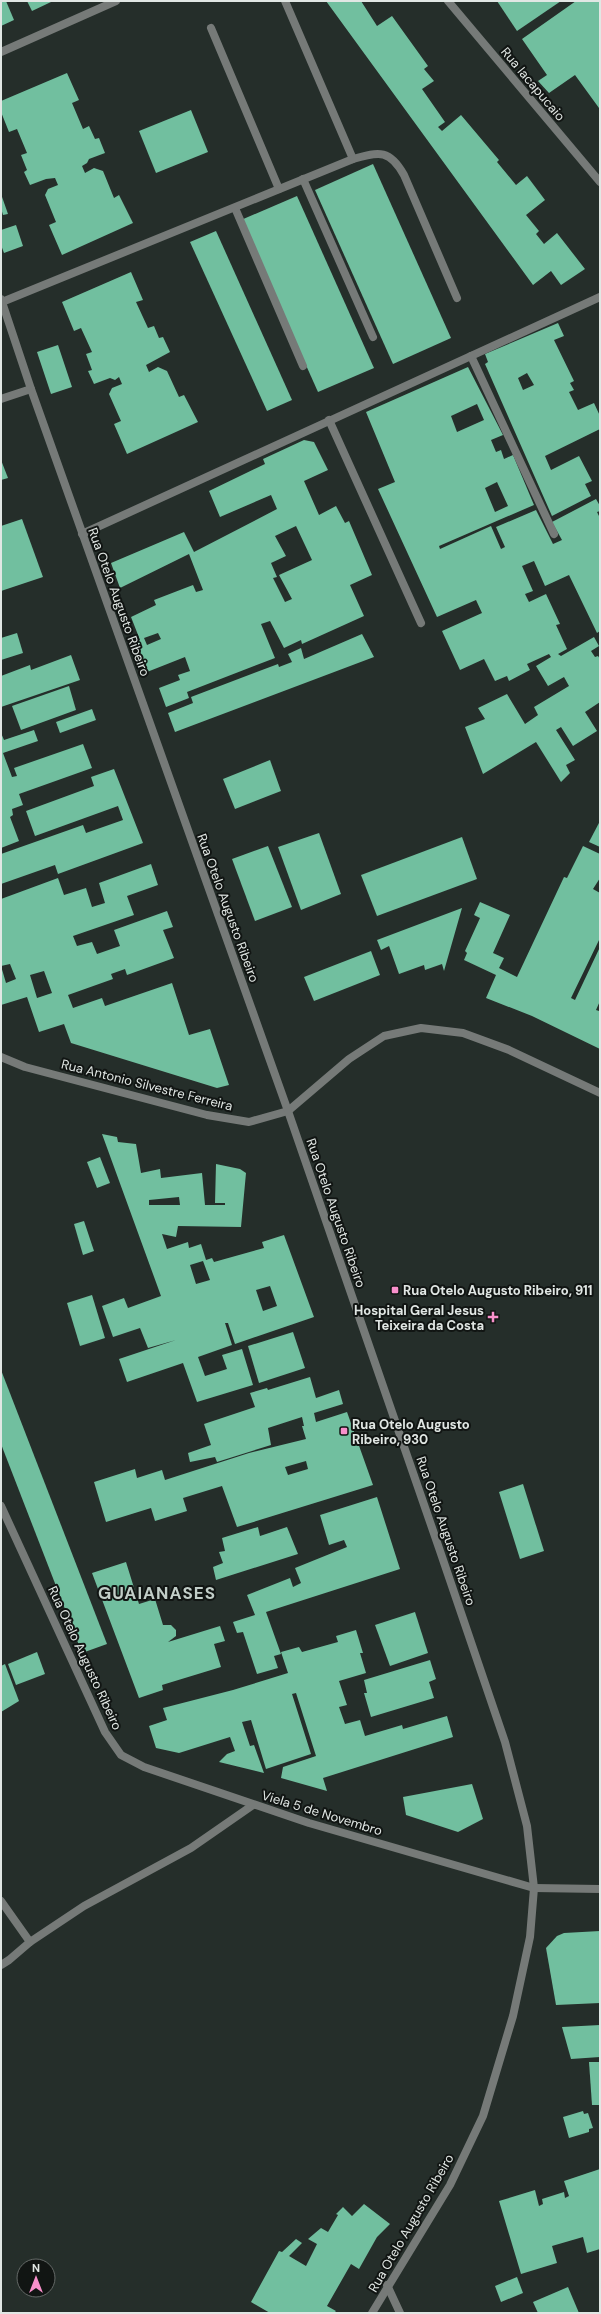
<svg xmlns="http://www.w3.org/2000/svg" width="601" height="2314" font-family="'DM Sans',sans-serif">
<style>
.building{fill:#71bf9f;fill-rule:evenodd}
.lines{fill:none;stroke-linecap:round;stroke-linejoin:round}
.service{stroke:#767a78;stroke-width:8}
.minor{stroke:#767a78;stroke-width:8}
.tertiary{stroke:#767a78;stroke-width:8}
.poi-dot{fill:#f890cb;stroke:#111513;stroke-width:1.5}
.labels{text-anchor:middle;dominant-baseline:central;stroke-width:4;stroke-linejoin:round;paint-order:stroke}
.street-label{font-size:13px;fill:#e1e7e4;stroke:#111513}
.poi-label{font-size:13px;font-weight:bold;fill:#e1e7e4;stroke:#111513;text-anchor:start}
.district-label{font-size:17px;font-weight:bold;letter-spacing:1px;fill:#c2cec8;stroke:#111513}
</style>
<rect width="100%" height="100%" fill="#252e2a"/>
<g class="building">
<path d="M1 1H6L14 20 1 26Z"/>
<path d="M27 1H50L51 2 32 11Z"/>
<path d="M326 1H361L377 26 392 16 428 66 424 69 434 81 422 89 445 122 438 127 442 131 461 115 499 160 497 162 516 185 527 176 545 200 526 215 539 231 536 234 544 244 557 233 585 269 561 285 551 271 533 285Z"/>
<path d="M497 1H561L517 31Z"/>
<path d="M576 1H600L599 108 575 75 549 93 538 81 547 75 522 39Z"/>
<path d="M67 73 79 100 72 103 83 129 89 126 95 139 99 138 105 153 89 159 87 163 82 166 85 173 94 168 103 171 114 198 119 195 133 223 62 255 49 225 56 222 45 195 48 189 58 185 55 178 46 179 30 185 24 172 27 170 21 155 27 153 17 129 9 132 1 112V101Z"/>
<path d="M191 110 208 152 156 173 139 131Z"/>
<path d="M373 164 451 338 393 364 315 190Z"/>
<path d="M1 194 8 214 3 215 1 208Z"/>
<path d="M297 196 374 368 318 392 241 220Z"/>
<path d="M16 225 23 246 4 253 1 245V230Z"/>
<path d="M216 231 292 400 267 411 190 242Z"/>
<path d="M131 272 143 300 136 302 148 328 154 326 159 338 163 337 170 352 146 365 149 372 158 367 167 371 179 397 184 395 198 422 127 454 114 424 121 421 109 394 112 388 122 384 119 377 115 380 110 378 94 384 88 371 92 370 86 354 92 352 81 328 74 331 62 302Z"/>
<path d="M558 323 564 336 554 340 574 381 570 383 574 390 569 392 578 410 594 403 600 416V429L545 456 551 470 579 456 592 481 585 484 591 496 552 516 485 364 488 362 485 354ZM527 373 534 385 523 390 518 378Z"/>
<path d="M58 345 72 387 51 394 37 352Z"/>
<path d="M468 367 503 435 491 440 496 452 501 450 504 459 513 455 534 505 439 546 440 549 491 526 501 549 505 547 496 527 536 510 553 544 562 540 552 522 596 499 600 506V511L597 512 600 518V631L597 633 569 575 545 586 534 561 522 566 533 591 525 594 529 602 546 594 560 624 556 625 567 649 558 654 561 656 594 637 599 646 591 651 595 657 598 656 600 659V702L585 712 597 731 573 746 561 727 556 730 575 760 566 765 570 773 561 782 536 742 483 774 465 727 485 719 478 708 507 694 525 724 538 715 534 707 569 686 564 677 548 686 536 666 551 657 549 654 527 664 530 670 509 681 507 676 495 681 484 659 460 670 442 631 482 613 476 600 437 617 378 489 395 482 366 412ZM477 404 484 420 457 432 451 416ZM497 482 508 506 495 512 485 488Z"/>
<path d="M304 440 314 442 328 470 304 481 319 515 336 506 345 523 349 521 372 575 350 585 364 616 302 644 301 640 284 648 270 621 261 624 275 658 187 692 189 698 166 707 159 688 180 680 178 675 190 671 185 657 147 672 136 642 140 640 131 617 156 605 154 600 193 585 196 592 203 590 189 554 120 588 111 563 184 532 194 552 277 509 271 495 220 517 209 491 265 464 263 459ZM296 526 312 560 279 575 292 599 285 602 273 578 277 577 271 563 286 556 275 536ZM158 633 161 639 147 645 144 638Z"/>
<path d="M1 460 8 478 1 480Z"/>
<path d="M22 519 43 577 1 591V526Z"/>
<path d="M17 633 23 653 1 660V638Z"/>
<path d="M362 634 374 657 175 732 168 713 193 703 191 697 278 664 279 667 292 662 288 654 301 648 304 659Z"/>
<path d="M71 655 80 680 1 707V676L30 665 31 670Z"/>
<path d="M69 686 76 710 21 730 12 706Z"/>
<path d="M92 709 96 720 60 733 56 722Z"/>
<path d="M34 730 38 741 3 753 12 777 17 776 14 768 83 744 92 768 19 794 23 805 12 809 13 815 10 817 19 841 1 848V733L4 740Z"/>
<path d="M270 760 281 791 235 809 223 779Z"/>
<path d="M114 769 143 843 58 874 55 865 1 884V854L83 825 86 833 123 820 118 806 35 836 26 811 94 786 91 777Z"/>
<path d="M600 821V847L589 842Z"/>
<path d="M319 833 341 894 301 910 278 847Z"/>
<path d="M462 837 477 879 377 916 361 875Z"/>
<path d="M268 846 292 907 255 921 232 859Z"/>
<path d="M583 846 600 854V878L593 889 600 893V938L571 998 575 1000 600 947V1001L596 1010 599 1011 600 1008V1049L532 1016 486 998 496 975 464 960 467 953 465 951 480 918 474 915 480 902 510 915 493 953 504 958 499 968 517 977 564 877 567 878Z"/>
<path d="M151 864 158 885 127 896 134 915 73 936 77 946 92 942 97 954 120 946 114 930 167 911 173 927 163 930 174 958 127 975 125 969 111 974 113 979 68 995 73 1008 102 998 105 1006 172 983 189 1035 210 1029 229 1085 217 1088 71 1043 64 1024 39 1032 27 997 1 1005V966L6 983 16 979 10 964 1 966V899L58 878 64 895 86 888 92 907 105 903 99 883ZM44 971 52 993 37 998 30 975Z"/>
<path d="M462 908 444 971 442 964 425 970 424 965 399 974 389 946 381 950 377 940Z"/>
<path d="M371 951 380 975 314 1001 304 977Z"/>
<path d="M102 1134 117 1137 118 1142 136 1144 141 1173 160 1169 161 1178 202 1173 205 1205H225V1203H215L216 1164 240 1169 246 1173 241 1227 178 1226 176 1237 162 1234 167 1249 188 1242 189 1248 201 1244 206 1260 212 1258 214 1262 264 1248 262 1242 284 1235 314 1317 235 1344 228 1323H225L232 1345 198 1357 205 1376 227 1369 222 1355 242 1349 253 1385 197 1402 183 1363 127 1382 119 1359 176 1340 148 1348 140 1328 113 1337 102 1306 124 1298 128 1308 161 1296ZM179 1197 180 1205H149V1200ZM203 1261 210 1280 196 1284 190 1265ZM270 1286 277 1306 263 1311 256 1290Z"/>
<path d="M100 1157 110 1183 97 1188 87 1162Z"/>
<path d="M84 1221 94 1251 83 1255 74 1224Z"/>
<path d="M92 1295 105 1338 80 1346 67 1303Z"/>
<path d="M293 1332 305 1368 259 1383 248 1346Z"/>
<path d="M1 1370 107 1644 82 1653 1 1444Z"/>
<path d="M310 1377 316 1398 339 1390 343 1404 314 1413 316 1422 347 1412 373 1485 237 1527 222 1486 183 1498 187 1511 155 1521 151 1508 106 1522 94 1482 135 1469 137 1478 162 1470 165 1480 249 1453 306 1439 302 1426H304L302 1417 268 1428 271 1445 217 1462 215 1457 190 1462 188 1453 211 1445 204 1424 255 1407 250 1393 267 1388 268 1390ZM306 1461 308 1469 288 1475 285 1467Z"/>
<path d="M523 1484 544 1551 520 1559 499 1492Z"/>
<path d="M377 1497 400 1569 266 1612 281 1654 274 1656 278 1668 257 1674 243 1632 237 1633 233 1622 255 1615 247 1595 290 1578 293 1587 301 1583 295 1568 347 1547 344 1540 329 1545 320 1515Z"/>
<path d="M258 1527 260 1536 287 1527 298 1554 216 1580 213 1567 223 1563 219 1552 225 1551 222 1538Z"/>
<path d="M126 1562 139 1604 155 1599 163 1625H171L176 1630V1636L168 1642 220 1626 225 1641 214 1644 221 1667 162 1685 163 1690 139 1698 92 1573Z"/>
<path d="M415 1612 428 1653 390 1666 375 1625Z"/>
<path d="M356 1630 363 1653H360L366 1673 339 1681 347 1705 339 1707 345 1724 360 1720 365 1736 402 1725 403 1729 447 1716 453 1737 323 1778 327 1791 281 1778 283 1767 316 1756 296 1693 292 1694 311 1754 266 1769 251 1720 242 1722 250 1746 254 1745 264 1773 219 1762 227 1754 235 1751 230 1737 179 1753 156 1748 149 1726 167 1720 163 1708 233 1690 288 1673 281 1652 299 1647 302 1652 338 1642 336 1636Z"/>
<path d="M37 1652 45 1674 16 1685 8 1664Z"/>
<path d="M430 1660 436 1679 429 1682 434 1698 371 1717 364 1693H367L364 1680Z"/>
<path d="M5 1664 19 1701 1 1712V1666Z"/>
<path d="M472 1784 483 1819 458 1832 406 1815 403 1797Z"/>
<path d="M600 1931V2003L556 2005 546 1948 557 1936 564 1933Z"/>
<path d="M600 2025V2057L571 2059 562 2027Z"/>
<path d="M589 2062H600V2105H592Z"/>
<path d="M583 2111 584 2114 588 2113 593 2128 589 2129V2132L569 2138 563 2117Z"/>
<path d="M600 2169V2249L587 2253 583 2237 552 2246 557 2263 521 2274 499 2201 535 2190 539 2206 543 2204 542 2199 564 2192 565 2198 569 2196 564 2181Z"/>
<path d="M364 2204 390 2224 377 2237 359 2269 351 2264 327 2306 336 2311 334 2313H270L251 2302 279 2251 282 2252 296 2239 302 2243 289 2256 306 2266 317 2244 308 2239 321 2228 328 2232 338 2215 336 2214 343 2207 352 2216Z"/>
<path d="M517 2277 523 2293 501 2302 495 2286Z"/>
<path d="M568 2287 579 2313H538L533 2302Z"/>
</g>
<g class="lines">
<g class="service">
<path d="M285 1 353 159"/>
<path d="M211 28 279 189"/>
<path d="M303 179 373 337"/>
<path d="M235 208 303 366"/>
<path d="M2 302 353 159C380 151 390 150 404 175L457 298"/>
<path d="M1 399 31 389"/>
<path d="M329 420 421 623"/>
<path d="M1 1901 30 1942"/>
<path d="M1 1965 9 1960 30 1942 84 1906 191 1848 253 1805"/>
</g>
<g class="minor">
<path d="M448 1 600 182"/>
<path d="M1 52 116 1"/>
<path d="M471 356 554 534"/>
<path d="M82 534 600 297"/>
<path d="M1 1057 25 1067 207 1115 249 1122 288 1111 349 1059 384 1036 421 1028 463 1033 509 1050 600 1093"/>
<path d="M1 1506 105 1732 121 1755 144 1767 309 1823 534 1888"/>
<path d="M387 2285 400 2313"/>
</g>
<g class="tertiary">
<path d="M1 299 31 389 288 1111 439 1548 505 1742 527 1826 534 1888 530 1937 513 2016 483 2116 450 2185 372 2313"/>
<path d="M534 1888 600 1889"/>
</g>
</g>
<g class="poi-dot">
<rect x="391" y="1286" width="8" height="8" rx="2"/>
<path d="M491 1311h4v4h4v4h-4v4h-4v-4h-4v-4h4z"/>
<rect x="340" y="1427" width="8" height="8" rx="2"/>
</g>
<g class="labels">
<g class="street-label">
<text transform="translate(533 84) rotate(50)">Rua Iacapucaio</text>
<text transform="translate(119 602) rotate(70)">Rua Otelo Augusto Ribeiro</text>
<text transform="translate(228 908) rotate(70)">Rua Otelo Augusto Ribeiro</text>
<text transform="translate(147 1085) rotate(14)">Rua Antonio Silvestre Ferreira</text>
<text transform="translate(336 1213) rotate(71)">Rua Otelo Augusto Ribeiro</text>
<text transform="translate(446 1531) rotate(71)">Rua Otelo Augusto Ribeiro</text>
<text transform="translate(85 1658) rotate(65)">Rua Otelo Augusto Ribeiro</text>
<text transform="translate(322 1813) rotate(17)">Viela 5 de Novembro</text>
<text transform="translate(411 2223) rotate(-60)">Rua Otelo Augusto Ribeiro</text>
</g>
<g class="poi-label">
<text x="403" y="1290">Rua Otelo Augusto Ribeiro, 911</text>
<text x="484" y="1310" text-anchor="end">Hospital Geral Jesus<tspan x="484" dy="15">Teixeira da Costa</tspan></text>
<text x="352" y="1424">Rua Otelo Augusto<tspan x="352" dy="15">Ribeiro, 930</tspan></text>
</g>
<g class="district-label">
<text x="157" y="1593">GUAIANASES</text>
</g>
</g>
<rect width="601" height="2314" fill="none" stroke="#e1e7e4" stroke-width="4"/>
<g transform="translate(36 2278)"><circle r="19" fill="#111513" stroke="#646967"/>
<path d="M0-3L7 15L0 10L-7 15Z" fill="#f890cb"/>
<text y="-6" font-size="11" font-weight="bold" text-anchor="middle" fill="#e1e7e4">N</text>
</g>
</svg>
